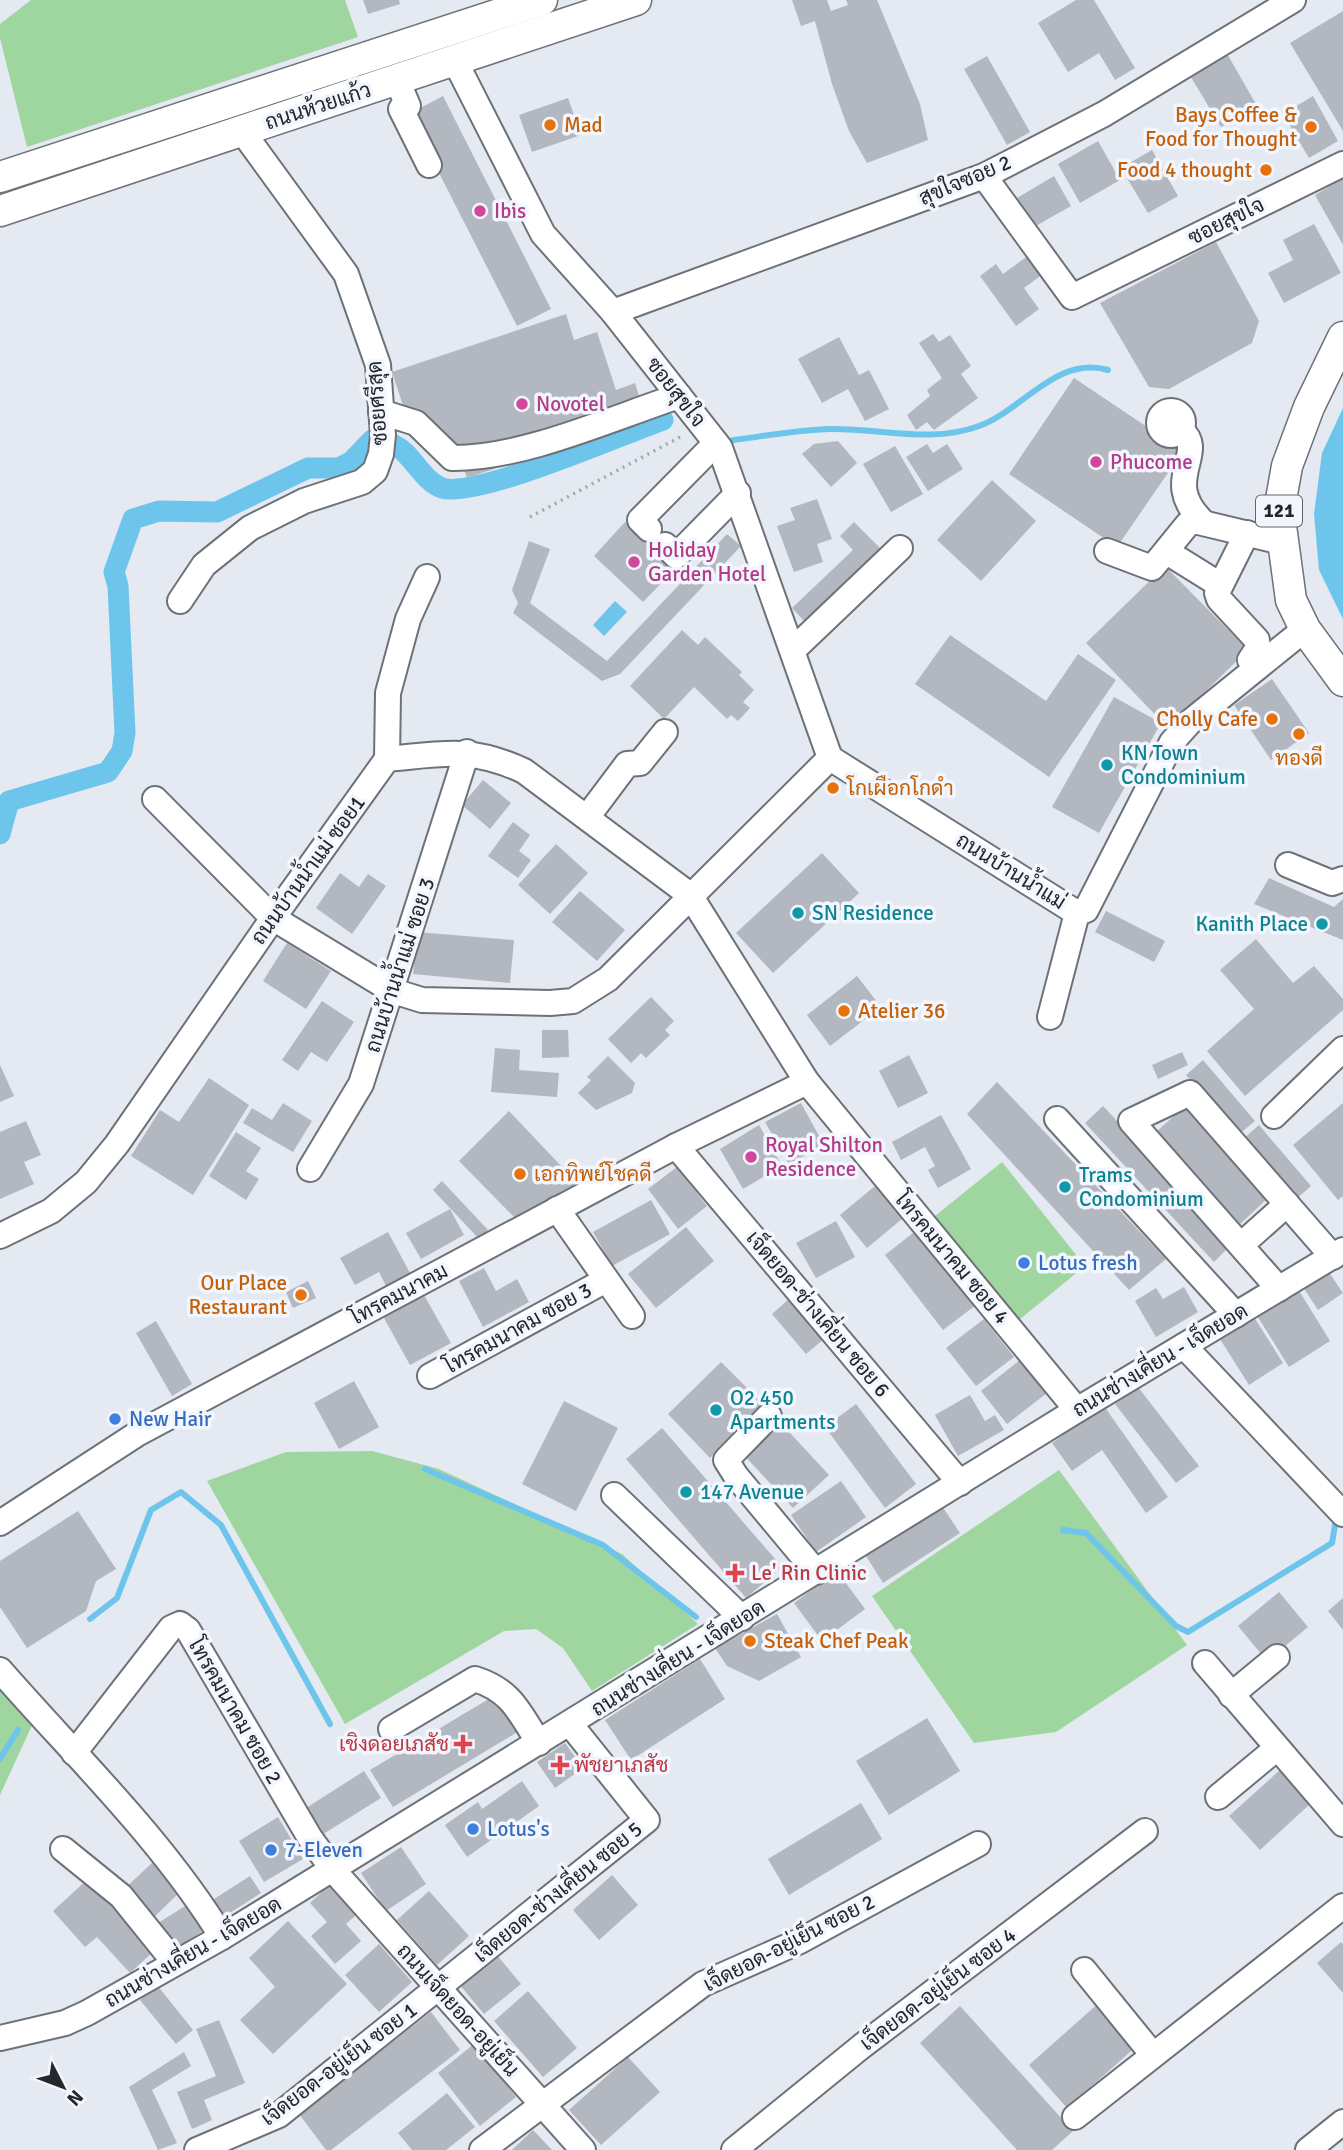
<svg xmlns="http://www.w3.org/2000/svg" width="1343" height="2150" font-family="Signika,Sarabun,sans-serif">
<style>
.green{fill:#9fd69f}
.water{fill:#6dc5eb}
.lines{fill:none;stroke-linecap:round;stroke-linejoin:round}
.stream{stroke:#6dc5eb;stroke-width:6}
.canal{stroke:#6dc5eb;stroke-width:21}
.building{fill:#b2b7c0}
.minor-casing{stroke:#6d7279;stroke-width:28}
.major-casing{stroke:#6d7279;stroke-width:33}
.path{stroke:#a2a6ad;stroke-width:3.5;stroke-dasharray:2 5;stroke-linecap:butt}
.minor{stroke:#fff;stroke-width:24}
.major{stroke:#fff;stroke-width:30}
.food-dot{fill:#e8710a;stroke:#f2f6fe;stroke-width:2.5}
.hotel-dot{fill:#d1479c;stroke:#f2f6fe;stroke-width:2.5}
.culture-dot{fill:#0f9aa8;stroke:#f2f6fe;stroke-width:2.5}
.shop-dot{fill:#3f7fe0;stroke:#f2f6fe;stroke-width:2.5}
.health-dot{fill:#e0444e;stroke:#f2f6fe;stroke-width:2.5}
.labels{text-anchor:middle;dominant-baseline:central;stroke-width:7;stroke-linejoin:round;paint-order:stroke}
.shield{fill:#f2f6fe;stroke:#62656a;stroke-width:2}
.shield-label{font-size:19px;font-weight:bold;fill:#25272a}
.street-label{font-size:21px;fill:#25272a;stroke:#f2f6fe}
.food-label{font-size:21px;fill:#c56008;stroke:#f2f6fe;text-anchor:start}
.hotel-label{font-size:21px;fill:#b23c85;stroke:#f2f6fe;text-anchor:start}
.culture-label{font-size:21px;fill:#0d838f;stroke:#f2f6fe;text-anchor:start}
.shop-label{font-size:21px;fill:#366cbe;stroke:#f2f6fe;text-anchor:start}
.health-label{font-size:21px;fill:#be3a42;stroke:#f2f6fe;text-anchor:start}
</style>
<rect width="100%" height="100%" fill="#e4e9f2"/>
<g class="green">
<path d="M31 0H345L358 37 27 147 0 38V24Z"/>
<path d="M1002 1162 1085 1266 1019 1320 935 1216Z"/>
<path d="M372 1451 439 1469 622 1554 698 1624 592 1691 563 1648 536 1629 504 1631 345 1724 207 1481 286 1452Z"/>
<path d="M1059 1470 1187 1645 1056 1732 974 1743 872 1596Z"/>
<path d="M0 1683 33 1723 0 1795Z"/>
</g>
<g class="water">
<path d="M1343 408V619L1319 570 1314 514 1322 453Z"/>
<path d="M615 601 627 612 604 636 593 625Z"/>
</g>
<g class="lines">
<g class="stream">
<path d="M733 440C765 436 798 430 830 429 879 428 931 444 979 426 1023 410 1057 355 1108 370"/>
<path d="M425 1469 603 1545 696 1617"/>
<path d="M1063 1530 1086 1533 1176 1626 1188 1632 1332 1543 1336 1519"/>
<path d="M90 1619 117 1598 151 1510 181 1492 221 1525 330 1724"/>
<path d="M0 1759 18 1730"/>
</g>
<path class="canal" d="M0 834 9 801 108 772 122 751 125 733 118 586 114 572 133 519 159 511 217 512 308 468H339L352 461 372 440C379 442 388 442 394 445 412 453 421 480 442 488 475 499 623 434 663 420"/>
</g>
<g class="building">
<path d="M363 0H399L400 4 368 14Z"/>
<path d="M792 0H827L831 11 848 5 846 0H877L920 104 928 140 867 163 849 131 832 84 815 21 801 26Z"/>
<path d="M1076 0H1094L1135 68 1115 80 1099 53 1068 72 1038 23Z"/>
<path d="M1343 11V131L1290 43Z"/>
<path d="M1226 52 1257 106 1221 127 1189 74Z"/>
<path d="M987 56 1030 132 1007 145 964 69Z"/>
<path d="M443 96 551 309 517 326 409 114Z"/>
<path d="M1313 96 1338 141 1309 158 1283 114Z"/>
<path d="M568 98 581 135 532 152 519 115Z"/>
<path d="M1098 141 1120 180 1080 203 1058 164Z"/>
<path d="M1152 150 1178 196 1148 213 1121 168Z"/>
<path d="M1054 176 1071 206 1034 227 1017 198Z"/>
<path d="M1343 178V245L1315 195Z"/>
<path d="M1314 224 1341 273 1284 303 1268 273 1293 260 1283 240Z"/>
<path d="M1216 242 1259 321 1252 343 1169 389 1149 387 1100 303Z"/>
<path d="M1029 255 1043 274 1024 288 1039 309 1016 326 980 276 996 264 1003 274Z"/>
<path d="M566 314 574 340 597 332 616 390 635 383 646 418 467 478 458 453 411 430 392 372Z"/>
<path d="M933 334 939 342 950 335 971 366 961 374 978 398 934 430 927 422 916 430 907 415 930 396 927 390 942 378 919 343Z"/>
<path d="M839 337 859 375 869 370 889 409 865 421 848 389 822 403 798 359Z"/>
<path d="M1074 378 1183 451 1117 547 1009 474Z"/>
<path d="M838 441 857 463 831 487 802 454 814 444Z"/>
<path d="M927 444 933 453 947 444 963 469 928 491 906 457Z"/>
<path d="M895 446 923 494 891 512 863 464Z"/>
<path d="M992 480 1036 521 981 581 937 540Z"/>
<path d="M817 499 832 539 817 544 823 562 794 572 777 526 795 520 790 508Z"/>
<path d="M625 522 641 537 654 523 671 539 658 553 675 569 643 602 594 556Z"/>
<path d="M854 522 882 550 806 623 792 608 853 550 840 536Z"/>
<path d="M727 534 741 546 620 674 602 681 513 613 518 603 512 590 529 541 550 549 530 603 607 661Z"/>
<path d="M1165 566 1248 650 1168 728 1086 643Z"/>
<path d="M682 630 698 645 705 637 742 672 739 675 754 690 743 702 750 708 738 721 731 715 727 719 694 687 664 719 630 686Z"/>
<path d="M950 635 1046 701 1078 654 1116 680 1049 777 915 684Z"/>
<path d="M1272 679 1309 733 1271 760 1234 705Z"/>
<path d="M1114 697 1161 723 1099 833 1052 807Z"/>
<path d="M483 780 511 803 490 829 462 805Z"/>
<path d="M513 822 530 835 519 851 531 860 518 878 488 856Z"/>
<path d="M556 844 588 873 550 914 518 885Z"/>
<path d="M822 853 859 893 773 973 736 933Z"/>
<path d="M340 873 359 887 368 874 386 886 352 934 316 908Z"/>
<path d="M1269 878 1334 907 1343 899V940L1254 904Z"/>
<path d="M580 891 625 930 597 961 552 922Z"/>
<path d="M1106 911 1165 941 1154 962 1095 932Z"/>
<path d="M417 932 514 940 510 983 413 974Z"/>
<path d="M1256 939 1293 983 1314 966 1343 999V1010L1245 1096 1207 1051 1254 1009 1220 970Z"/>
<path d="M287 943 331 971 306 1009 263 981Z"/>
<path d="M857 976 881 1007 830 1046 807 1015Z"/>
<path d="M651 997 674 1021 665 1030 670 1035 646 1058 641 1053 631 1063 608 1039Z"/>
<path d="M322 1001 354 1022 327 1062 311 1052 298 1071 282 1060Z"/>
<path d="M542 1030H568L569 1057 542 1058Z"/>
<path d="M495 1048 520 1050 519 1070 559 1073 557 1097 491 1092Z"/>
<path d="M1182 1052 1188 1065 1158 1079 1152 1065Z"/>
<path d="M909 1055 928 1093 898 1108 879 1071Z"/>
<path d="M608 1056 635 1083 632 1093 596 1110 578 1093 591 1080 587 1077Z"/>
<path d="M1203 1060 1255 1121 1238 1135 1186 1075Z"/>
<path d="M0 1065 14 1096 0 1102Z"/>
<path d="M209 1078 249 1105 193 1195 131 1156 160 1110 179 1122Z"/>
<path d="M997 1082 1166 1259 1129 1290 967 1114Z"/>
<path d="M283 1103 312 1121 293 1152 243 1123 252 1108 272 1120Z"/>
<path d="M801 1103 824 1145 789 1164 765 1122Z"/>
<path d="M1343 1103V1196L1338 1200 1293 1145Z"/>
<path d="M1103 1106 1232 1244 1214 1262 1085 1123Z"/>
<path d="M1184 1107 1267 1199 1240 1224 1157 1131Z"/>
<path d="M509 1111 580 1186 516 1219 459 1161Z"/>
<path d="M941 1115 971 1169 938 1188 928 1170 935 1166 925 1147 901 1160 892 1142Z"/>
<path d="M26 1121 41 1155 24 1162 34 1184 0 1199V1132Z"/>
<path d="M759 1125 782 1166 743 1189 720 1149Z"/>
<path d="M1259 1125 1311 1186 1294 1201 1242 1140Z"/>
<path d="M236 1132 261 1148 246 1171 259 1179 246 1200 209 1176Z"/>
<path d="M677 1167 707 1206 678 1229 648 1189Z"/>
<path d="M442 1181 488 1230 479 1239 433 1190Z"/>
<path d="M881 1181 908 1214 867 1248 840 1215Z"/>
<path d="M651 1200 670 1234 612 1266 593 1232Z"/>
<path d="M450 1209 464 1235 421 1259 406 1233Z"/>
<path d="M836 1221 855 1257 816 1278 796 1243Z"/>
<path d="M686 1227 714 1261 656 1308 628 1274Z"/>
<path d="M918 1229 976 1305 943 1330 885 1255Z"/>
<path d="M388 1232 410 1273 386 1286 379 1272 355 1285 340 1258Z"/>
<path d="M484 1268 496 1291 517 1279 529 1302 483 1327 459 1281Z"/>
<path d="M1328 1271 1343 1293 1318 1310 1303 1287Z"/>
<path d="M308 1281 316 1298 293 1308 286 1292Z"/>
<path d="M1184 1287 1198 1312 1156 1337 1135 1301 1156 1288 1163 1299Z"/>
<path d="M1298 1289 1330 1341 1289 1367 1256 1314Z"/>
<path d="M424 1295 451 1343 410 1365 384 1318Z"/>
<path d="M789 1299 824 1339 806 1354 772 1314Z"/>
<path d="M1254 1317 1283 1363 1249 1385 1220 1339Z"/>
<path d="M984 1319 1014 1357 976 1386 946 1348Z"/>
<path d="M156 1321 192 1384 172 1396 136 1333Z"/>
<path d="M1021 1359 1047 1393 1007 1424 981 1391Z"/>
<path d="M721 1362 764 1405 710 1458 668 1414Z"/>
<path d="M354 1381 379 1427 339 1449 314 1403Z"/>
<path d="M1138 1387 1199 1466 1176 1483 1115 1404Z"/>
<path d="M970 1395 985 1421 995 1415 1004 1430 958 1456 935 1415Z"/>
<path d="M564 1401 618 1428 576 1511 522 1484Z"/>
<path d="M856 1404 916 1484 885 1508 825 1427Z"/>
<path d="M1104 1406 1168 1497 1146 1513 1102 1450 1072 1471 1052 1443Z"/>
<path d="M777 1419 829 1475 793 1508 742 1453Z"/>
<path d="M662 1428 782 1567 746 1598 626 1459Z"/>
<path d="M841 1481 866 1517 816 1552 791 1515Z"/>
<path d="M942 1506 960 1533 883 1583 866 1556Z"/>
<path d="M78 1511 116 1569 96 1581 86 1611 27 1648 0 1607V1561Z"/>
<path d="M837 1571 865 1609 822 1641 794 1603Z"/>
<path d="M1279 1592 1308 1627 1267 1661 1238 1626Z"/>
<path d="M1343 1598V1630L1328 1611Z"/>
<path d="M777 1614 801 1657 759 1681 727 1666 715 1648Z"/>
<path d="M700 1659 725 1699 631 1760 605 1720Z"/>
<path d="M497 1694 519 1731 393 1807 370 1770Z"/>
<path d="M927 1718 960 1771 889 1815 856 1761Z"/>
<path d="M565 1743 583 1768 555 1788 537 1762Z"/>
<path d="M1280 1770 1310 1804 1260 1850 1229 1816Z"/>
<path d="M364 1771 381 1798 320 1836 303 1810Z"/>
<path d="M522 1781 539 1806 467 1857 445 1825 478 1802 482 1809Z"/>
<path d="M861 1803 882 1839 789 1895 768 1859Z"/>
<path d="M278 1817 303 1859 264 1882 239 1841Z"/>
<path d="M401 1847 426 1884 386 1911 361 1873Z"/>
<path d="M152 1863 180 1892 151 1920 123 1890Z"/>
<path d="M612 1875 638 1905 599 1940 573 1910Z"/>
<path d="M250 1876 261 1893 222 1918 211 1901Z"/>
<path d="M89 1878 154 1951 130 1973 97 1937 85 1947 53 1911Z"/>
<path d="M329 1885 356 1915 346 1924 361 1941 335 1964 311 1936 327 1922 310 1903Z"/>
<path d="M429 1891 469 1936 437 1965 397 1920Z"/>
<path d="M190 1903 207 1928 175 1949 158 1923Z"/>
<path d="M288 1921 347 1984 273 2054 240 2020 275 1987 249 1958Z"/>
<path d="M1341 1942 1343 1944V1993L1317 1963Z"/>
<path d="M379 1944 412 1982 379 2012 345 1975Z"/>
<path d="M496 1954 521 1984 484 2014 459 1984Z"/>
<path d="M157 1985 193 2030 176 2044 140 2000Z"/>
<path d="M528 1991 577 2048 543 2077 494 2021Z"/>
<path d="M1101 2001 1139 2044 1067 2108 1029 2065Z"/>
<path d="M960 2006 1073 2131 1052 2150H1017L920 2043Z"/>
<path d="M431 2012 460 2050 331 2150H326L299 2114Z"/>
<path d="M219 2020 245 2083 204 2100 212 2120 192 2129 177 2092 216 2076 196 2029Z"/>
<path d="M474 2044 516 2097 480 2126 438 2073Z"/>
<path d="M184 2052 191 2066 152 2090 177 2143 158 2150 129 2087Z"/>
<path d="M628 2057 660 2092 601 2145 569 2110Z"/>
<path d="M447 2093 475 2127 446 2150H412L398 2133Z"/>
<path d="M533 2130 552 2150H512Z"/>
</g>
<g class="lines">
<defs>
<g id="minor">
<path d="M455 61 543 234 613 312 720 448 830 758"/>
<path d="M397 80 408 106 401 109 429 165"/>
<path d="M984 176 1072 297 1343 164"/>
<path d="M613 312 984 176 1104 114 1293 0"/>
<circle cx="1171" cy="423" r="12"/>
<path d="M381 412 416 423 452 458C522 459 612 418 679 396"/>
<path d="M1181 430C1209 453 1159 480 1203 522"/>
<path d="M649 529 640 520 716 443"/>
<path d="M1247 533 1217 593 1219 599 1257 640 1258 648 1250 660 1256 668"/>
<path d="M665 545 676 556 738 493"/>
<path d="M1107 551 1152 568 1187 525 1194 521 1282 542"/>
<path d="M1167 552 1220 585"/>
<path d="M180 601 204 565 250 528 304 501 362 482 375 471 381 454 383 435 378 365 346 274 242 131"/>
<path d="M793 650 900 548"/>
<path d="M830 758 1077 913 1086 910 1172 742 1190 722 1305 629"/>
<path d="M387 759 388 693 408 619 427 577"/>
<path d="M155 799 273 918 393 991 422 1000 550 1003 573 1001 608 979 830 758"/>
<path d="M588 816 627 764 640 763 665 732"/>
<path d="M1288 865 1332 883 1343 879"/>
<path d="M1050 1017 1077 913"/>
<path d="M1274 1116 1343 1049"/>
<path d="M1057 1119 1236 1315"/>
<path d="M676 1146 960 1483"/>
<path d="M310 1169 361 1084 467 752"/>
<path d="M557 1209 632 1316"/>
<path d="M0 1236 51 1211 86 1182 117 1144 273 918 387 759C443 754 471 746 524 771L690 895 807 1082 1077 1410"/>
<path d="M1241 1245 1287 1204"/>
<path d="M1279 1289 1131 1121 1190 1093 1333 1257"/>
<path d="M1184 1346 1343 1514"/>
<path d="M430 1376 606 1280"/>
<path d="M769 1416 726 1460 736 1476 816 1572"/>
<path d="M614 1495 742 1618"/>
<path d="M0 1523 137 1434 676 1146 807 1082"/>
<path d="M1205 1663 1343 1824"/>
<path d="M0 1670C76 1757 161 1838 222 1937"/>
<path d="M1231 1695 1277 1657"/>
<path d="M391 1729 475 1679C512 1691 519 1712 539 1743"/>
<path d="M74 1753 171 1628 180 1624 188 1630 310 1838 334 1871 583 2150"/>
<path d="M1218 1797 1277 1748"/>
<path d="M63 1849 121 1896 175 1963"/>
<path d="M1084 1970 1153 2055"/>
<path d="M0 2038 65 2023 87 2013 222 1937 1077 1410 1343 1250"/>
<path d="M1075 2117 1343 1906"/>
<path d="M197 2150 279 2115 647 1820 570 1724"/>
<path d="M482 2150 703 1984 800 1941 978 1844"/>
<path d="M734 2150 862 2046 1145 1831"/>
<path d="M1308 2150 1343 2122"/>
</g>
<g id="major">
<path d="M0 177 542 0"/>
<path d="M0 211 636 0"/>
<path d="M1343 337 1309 407 1287 466 1279 511 1291 600 1305 629 1343 681"/>
</g>
</defs>
<use href="#minor" class="minor-casing"/>
<use href="#major" class="major-casing"/>
<path class="path" d="M530 517 682 436"/>
<use href="#minor" class="minor"/>
<use href="#major" class="major"/>
</g>
<g class="food-dot">
<circle cx="550" cy="125" r="7"/>
<circle cx="1311" cy="127" r="7"/>
<circle cx="1266" cy="170" r="7"/>
<circle cx="1272" cy="719" r="7"/>
<circle cx="1299" cy="734" r="7"/>
<circle cx="833" cy="788" r="7"/>
<circle cx="844" cy="1011" r="7"/>
<circle cx="520" cy="1174" r="7"/>
<circle cx="301" cy="1295" r="7"/>
<circle cx="750" cy="1641" r="7"/>
</g>
<g class="hotel-dot">
<circle cx="480" cy="211" r="7"/>
<circle cx="522" cy="404" r="7"/>
<circle cx="1096" cy="462" r="7"/>
<circle cx="634" cy="562" r="7"/>
<circle cx="751" cy="1157" r="7"/>
</g>
<g class="culture-dot">
<circle cx="1107" cy="765" r="7"/>
<circle cx="798" cy="913" r="7"/>
<circle cx="1322" cy="924" r="7"/>
<circle cx="1065" cy="1187" r="7"/>
<circle cx="716" cy="1410" r="7"/>
<circle cx="686" cy="1492" r="7"/>
</g>
<g class="shop-dot">
<circle cx="1024" cy="1263" r="7"/>
<circle cx="115" cy="1419" r="7"/>
<circle cx="473" cy="1829" r="7"/>
<circle cx="271" cy="1850" r="7"/>
</g>
<g class="health-dot">
<path d="M731.5 1562.5h7v7h7v7h-7v7h-7v-7h-7v-7h7z"/>
<path d="M459.5 1733.5h7v7h7v7h-7v7h-7v-7h-7v-7h7z"/>
<path d="M556.5 1754.5h7v7h7v7h-7v7h-7v-7h-7v-7h7z"/>
</g>
<g class="labels">
<rect class="shield" x="1256" y="495.5" width="46" height="31" rx="5"/>
<g class="shield-label">
<text x="1279" y="511">121</text>
</g>
<g class="street-label">
<text transform="translate(318 106) rotate(-18)">ถนนห้วยแก้ว</text>
<text transform="translate(965 180) rotate(-23)">สุขใจซอย 2</text>
<text transform="translate(1226 221) rotate(-26)">ซอยสุขใจ</text>
<text transform="translate(676 392) rotate(52)">ซอยสุขใจ</text>
<text transform="translate(377 403) rotate(-94)">ซอยศรีสุด</text>
<text transform="translate(308 870) rotate(-54)">ถนนบ้านน้ำแม่ ซอย1</text>
<text transform="translate(1011 871) rotate(32)">ถนนบ้านน้ำแม่</text>
<text transform="translate(400 965) rotate(-72)">ถนนบ้านน้ำแม่ ซอย 3</text>
<text transform="translate(952 1258) rotate(50)">โทรคมนาคม ซอย 4</text>
<text transform="translate(399 1294) rotate(-28)">โทรคมนาคม</text>
<text transform="translate(818 1314) rotate(50)">เจ็ดยอด-ช่างเคี่ยน ซอย 6</text>
<text transform="translate(518 1328) rotate(-29)">โทรคมนาคม ซอย 3</text>
<text transform="translate(1160 1360) rotate(-31)">ถนนช่างเคี่ยน - เจ็ดยอด</text>
<text transform="translate(678 1658) rotate(-32)">ถนนช่างเคี่ยน - เจ็ดยอด</text>
<text transform="translate(235 1711) rotate(60)">โทรคมนาคม ซอย 2</text>
<text transform="translate(558 1892) rotate(-39)">เจ็ดยอด-ช่างเคี่ยน ซอย 5</text>
<text transform="translate(789 1943) rotate(-27)">เจ็ดยอด-อยู่เย็น ซอย 2</text>
<text transform="translate(193 1952) rotate(-30)">ถนนช่างเคี่ยน - เจ็ดยอด</text>
<text transform="translate(938 1989) rotate(-37)">เจ็ดยอด-อยู่เย็น ซอย 4</text>
<text transform="translate(458 2010) rotate(48)">ถนนเจ็ดยอด-อยู่เย็น</text>
<text transform="translate(339 2064) rotate(-37)">เจ็ดยอด-อยู่เย็น ซอย 1</text>
</g>
<g class="food-label">
<text x="1297" y="115" text-anchor="end">Bays Coffee &amp;<tspan x="1297" dy="24">Food for Thought</tspan></text>
<text x="564" y="125">Mad</text>
<text x="1252" y="170" text-anchor="end">Food 4 thought</text>
<text x="1258" y="719" text-anchor="end">Cholly Cafe</text>
<text x="1299" y="758" text-anchor="middle">ทองดี</text>
<text x="847" y="788">โกเผือกโกดำ</text>
<text x="858" y="1011">Atelier 36</text>
<text x="534" y="1174">เอกทิพย์โชคดี</text>
<text x="287" y="1283" text-anchor="end">Our Place<tspan x="287" dy="24">Restaurant</tspan></text>
<text x="764" y="1641">Steak Chef Peak</text>
</g>
<g class="hotel-label">
<text x="494" y="211">Ibis</text>
<text x="536" y="404">Novotel</text>
<text x="1110" y="462">Phucome</text>
<text x="648" y="550">Holiday<tspan x="648" dy="24">Garden Hotel</tspan></text>
<text x="765" y="1145">Royal Shilton<tspan x="765" dy="24">Residence</tspan></text>
</g>
<g class="culture-label">
<text x="1121" y="753">KN Town<tspan x="1121" dy="24">Condominium</tspan></text>
<text x="812" y="913">SN Residence</text>
<text x="1308" y="924" text-anchor="end">Kanith Place</text>
<text x="1079" y="1175">Trams<tspan x="1079" dy="24">Condominium</tspan></text>
<text x="730" y="1398">O2 450<tspan x="730" dy="24">Apartments</tspan></text>
<text x="700" y="1492">147 Avenue</text>
</g>
<g class="shop-label">
<text x="1038" y="1263">Lotus fresh</text>
<text x="129" y="1419">New Hair</text>
<text x="487" y="1829">Lotus's</text>
<text x="285" y="1850">7-Eleven</text>
</g>
<g class="health-label">
<text x="751" y="1573">Le' Rin Clinic</text>
<text x="449" y="1744" text-anchor="end">เชิงดอยเภสัช</text>
<text x="574" y="1765">พัชยาเภสัช</text>
</g>
</g>
<g transform="translate(63 2087) rotate(132)" stroke="#f2f6fe" stroke-width="5" paint-order="stroke">
<path d="M0-5L12 26L0 18L-12 26Z" fill="#25272a"/>
<text y="-10" font-size="19" font-weight="bold" text-anchor="middle" fill="#25272a">N</text>
</g>
</svg>
